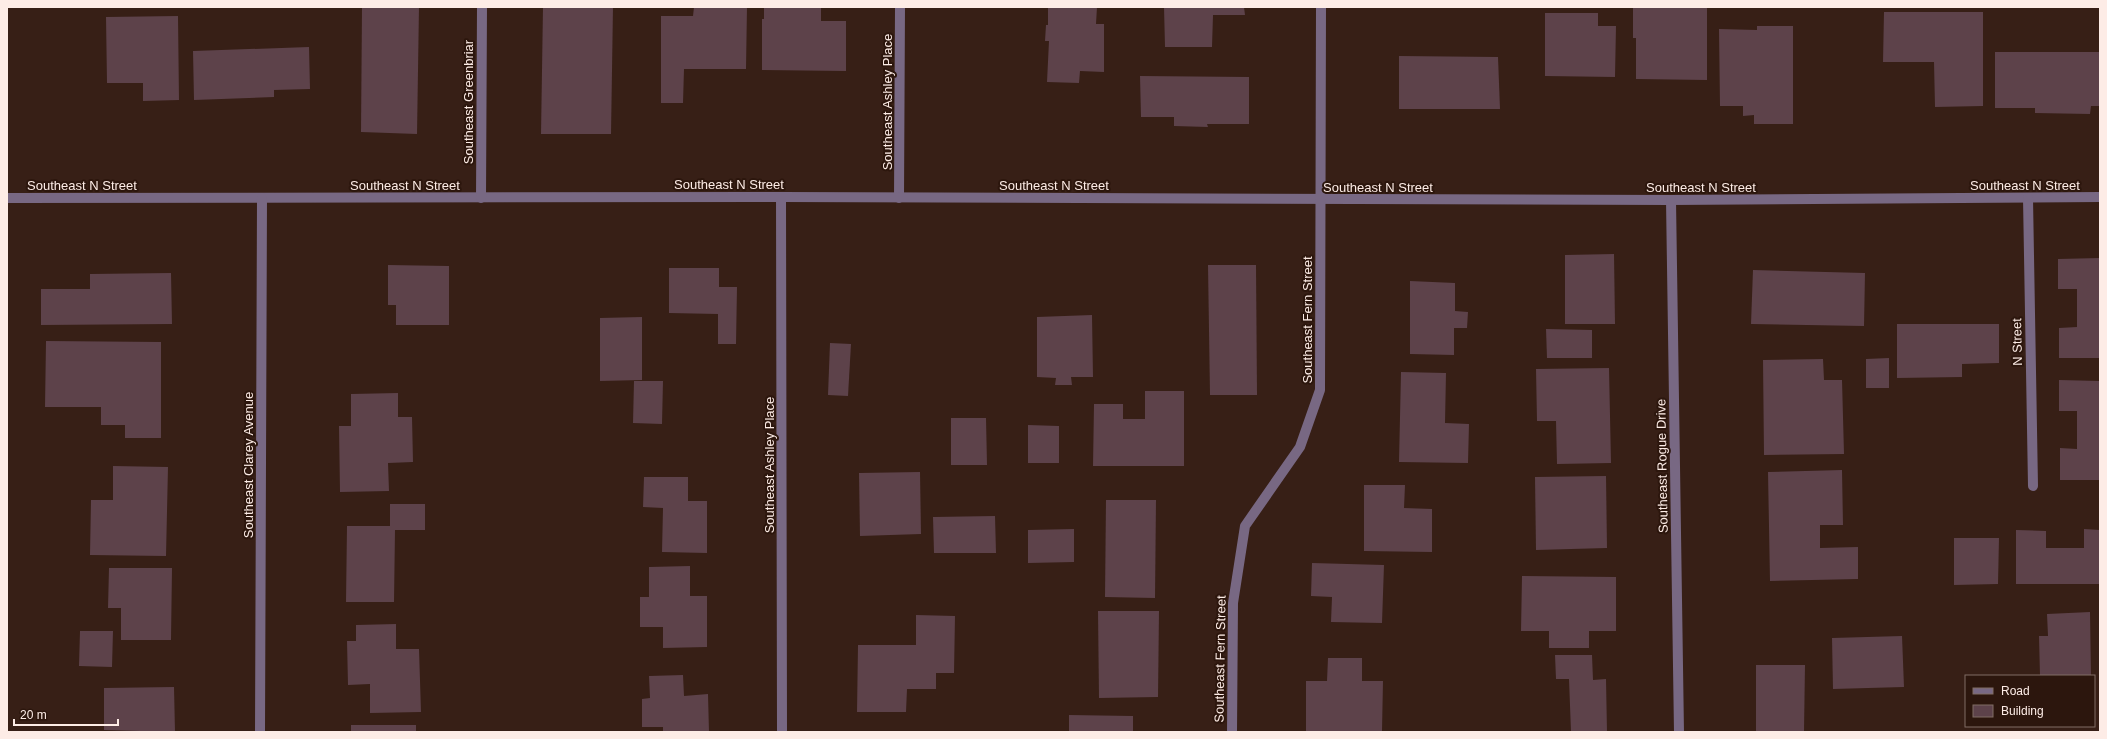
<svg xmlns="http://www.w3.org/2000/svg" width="2107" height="739" font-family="Arial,sans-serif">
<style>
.building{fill:#5d424a}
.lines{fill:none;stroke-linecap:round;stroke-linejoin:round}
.service{stroke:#786883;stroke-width:10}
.minor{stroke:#786883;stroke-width:10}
.labels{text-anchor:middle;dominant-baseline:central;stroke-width:4;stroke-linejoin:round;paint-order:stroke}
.street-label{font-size:13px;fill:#fdece6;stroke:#2c160d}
</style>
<rect width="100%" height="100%" fill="#371f16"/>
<g class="building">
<path d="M362 7H419L417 134 361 132Z"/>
<path d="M543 7H613L611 134H541Z"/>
<path d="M694 7H747L746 69H684L683 103H661V16H693Z"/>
<path d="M764 7 821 8V21H846V71L762 70V19H764Z"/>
<path d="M1048 7H1097L1096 24H1104V72L1080 71 1079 83 1047 82 1049 41H1045L1046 25H1048Z"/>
<path d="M1164 7H1244L1245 15H1213L1212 47H1165Z"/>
<path d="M1633 7H1707V80L1636 79V38H1633Z"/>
<path d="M1884 12H1983V106L1935 107 1934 62H1883Z"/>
<path d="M1545 13H1598V26H1616L1615 77 1545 76Z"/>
<path d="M178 16 179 100 143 101V83H107L106 17Z"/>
<path d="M1757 26H1793V124H1754V115L1743 116V106H1720L1719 29 1757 30Z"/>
<path d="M309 47 310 89 274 90V97L194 100 193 51Z"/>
<path d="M1995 52H2100V106H2091L2090 114 2035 113V108H1995Z"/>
<path d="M1399 56 1498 57 1500 109H1399Z"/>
<path d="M1140 76 1249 77V124H1207L1208 127 1174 126V117H1141Z"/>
<path d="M1614 254 1615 324H1565V255Z"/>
<path d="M2100 258V358H2059V328L2077 327V289H2058V259Z"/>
<path d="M388 265 449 266V325H396V305H388Z"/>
<path d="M1208 265H1256L1257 395H1210Z"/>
<path d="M669 268H719V287H737L736 344H718V314L669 313Z"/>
<path d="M1753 270 1865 273 1864 326 1751 324Z"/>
<path d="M171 273 172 324 41 325V289H90V274Z"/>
<path d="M1410 281 1455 283V311L1468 312 1467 328H1454V355L1410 354Z"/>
<path d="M1092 315 1093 377H1071L1072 385H1055L1056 378 1037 377V317Z"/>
<path d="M642 317V380L600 381V318Z"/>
<path d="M1897 324H1999V363L1962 364V377L1897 378Z"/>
<path d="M1546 329 1592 330V358H1547Z"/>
<path d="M46 341 161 342V438H125V425H101V407H45Z"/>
<path d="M830 343 851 344 848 396 828 395Z"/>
<path d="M1889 358V388H1866V359Z"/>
<path d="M1823 359 1824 380H1842L1844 454 1764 455 1763 360Z"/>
<path d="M1609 368 1611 463 1557 464 1556 421H1537L1536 369Z"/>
<path d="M1401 372 1446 373 1445 423 1469 424 1468 463 1399 462Z"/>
<path d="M2059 380 2100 381V480H2060V448L2077 449V411H2059Z"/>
<path d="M634 381H663L662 424 633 423Z"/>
<path d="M1145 391H1184V466H1093L1094 404H1123V419H1145Z"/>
<path d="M398 393V417H412L413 462 388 463 389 491 340 492 339 426H351V394Z"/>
<path d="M951 418H986L987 465H951Z"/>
<path d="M1028 425 1059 426V463H1028Z"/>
<path d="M113 466 168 467 166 556 90 555 91 500H113Z"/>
<path d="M1842 470 1843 525H1820V548L1858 547V579L1770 581 1768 472Z"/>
<path d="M920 472 921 534 860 536 859 473Z"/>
<path d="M1606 476 1607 548 1536 550 1535 477Z"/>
<path d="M644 477H688V501H707V553L662 552 663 508 643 507Z"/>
<path d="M1364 485H1405L1404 508 1432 509V552L1364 551Z"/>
<path d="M1106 500H1156L1155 598 1105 597Z"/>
<path d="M390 504H425V530H395L394 602H346L347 526H390Z"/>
<path d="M995 516 996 553H934L933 517Z"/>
<path d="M1074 529V562L1028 563V530Z"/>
<path d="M2084 529 2100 530V584H2016V530L2046 531V548H2084Z"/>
<path d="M1954 538H1999L1998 584 1954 585Z"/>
<path d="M1312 563 1384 565 1382 623 1331 622 1332 597 1311 596Z"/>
<path d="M690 566V596H707V647L663 648V627H640V597H649V567Z"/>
<path d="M109 568H172L171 640H121V608H108Z"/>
<path d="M1522 576 1616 577V631H1589V648H1549V631H1521Z"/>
<path d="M1098 611H1159L1158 697 1099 698Z"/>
<path d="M2090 612 2091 676H2040L2039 636H2048L2047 614Z"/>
<path d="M916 615 955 616 954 673H936V689H907L906 712H857L858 645H916Z"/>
<path d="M396 624V649H419L421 712 370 713V684L348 685 347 641H356V625Z"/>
<path d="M80 631H113L112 667 79 666Z"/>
<path d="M1902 636 1904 687 1833 689 1832 638Z"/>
<path d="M1555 655H1592L1593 680 1606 679 1607 732H1571L1569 679H1556Z"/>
<path d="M1328 658H1362V681H1383L1382 731H1306V681H1327Z"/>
<path d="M1756 665H1805L1804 731H1756Z"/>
<path d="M683 675 684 696 708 694 709 732H663V727H642V699L650 698 649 676Z"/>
<path d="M174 687 175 732 104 730V688Z"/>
<path d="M1069 715 1133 716V732H1069Z"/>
<rect x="351" y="725" width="65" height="7"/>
</g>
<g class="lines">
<path class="service" d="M899 198 900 7"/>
<g class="minor">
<path d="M781 197 782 732"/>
<path d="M7 198 781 197 1671 200 2100 197"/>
<path d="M481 198 482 7"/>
<path d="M2028 198 2033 486"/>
<path d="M1671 200 1679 732"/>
<path d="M260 732 262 198"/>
<path d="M1232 732 1233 603 1245 526 1300 447 1320 390 1321 7"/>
</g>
</g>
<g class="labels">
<g class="street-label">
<text transform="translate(468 102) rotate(-90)">Southeast Greenbriar</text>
<text transform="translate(887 102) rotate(-90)">Southeast Ashley Place</text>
<text x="729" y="184">Southeast N Street</text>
<text x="82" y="185">Southeast N Street</text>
<text x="405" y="185">Southeast N Street</text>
<text x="1054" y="185">Southeast N Street</text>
<text x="2025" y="185">Southeast N Street</text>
<text x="1378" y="187">Southeast N Street</text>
<text x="1701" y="187">Southeast N Street</text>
<text transform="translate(1307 320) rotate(-90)">Southeast Fern Street</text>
<text transform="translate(2017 342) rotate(-91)">N Street</text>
<text transform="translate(248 465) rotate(-90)">Southeast Clarey Avenue</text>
<text transform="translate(769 465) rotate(-90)">Southeast Ashley Place</text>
<text transform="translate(1662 466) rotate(-91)">Southeast Rogue Drive</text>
<text transform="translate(1220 659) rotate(-89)">Southeast Fern Street</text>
</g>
</g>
<rect width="2107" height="739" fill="none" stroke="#fdece6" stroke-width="16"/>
<rect x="1965" y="675" width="130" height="52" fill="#2c160d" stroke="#806c64"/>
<rect x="1973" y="688" width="20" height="6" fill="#786883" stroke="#806c64"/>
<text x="2001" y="695" font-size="12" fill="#fdece6">Road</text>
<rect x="1973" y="705" width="20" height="12" fill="#5d424a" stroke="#806c64"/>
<text x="2001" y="715" font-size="12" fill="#fdece6">Building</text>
<path d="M14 719v6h104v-6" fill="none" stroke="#fdece6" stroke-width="2"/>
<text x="20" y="719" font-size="12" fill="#fdece6" stroke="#2c160d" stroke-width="3" paint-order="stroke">20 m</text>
</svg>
